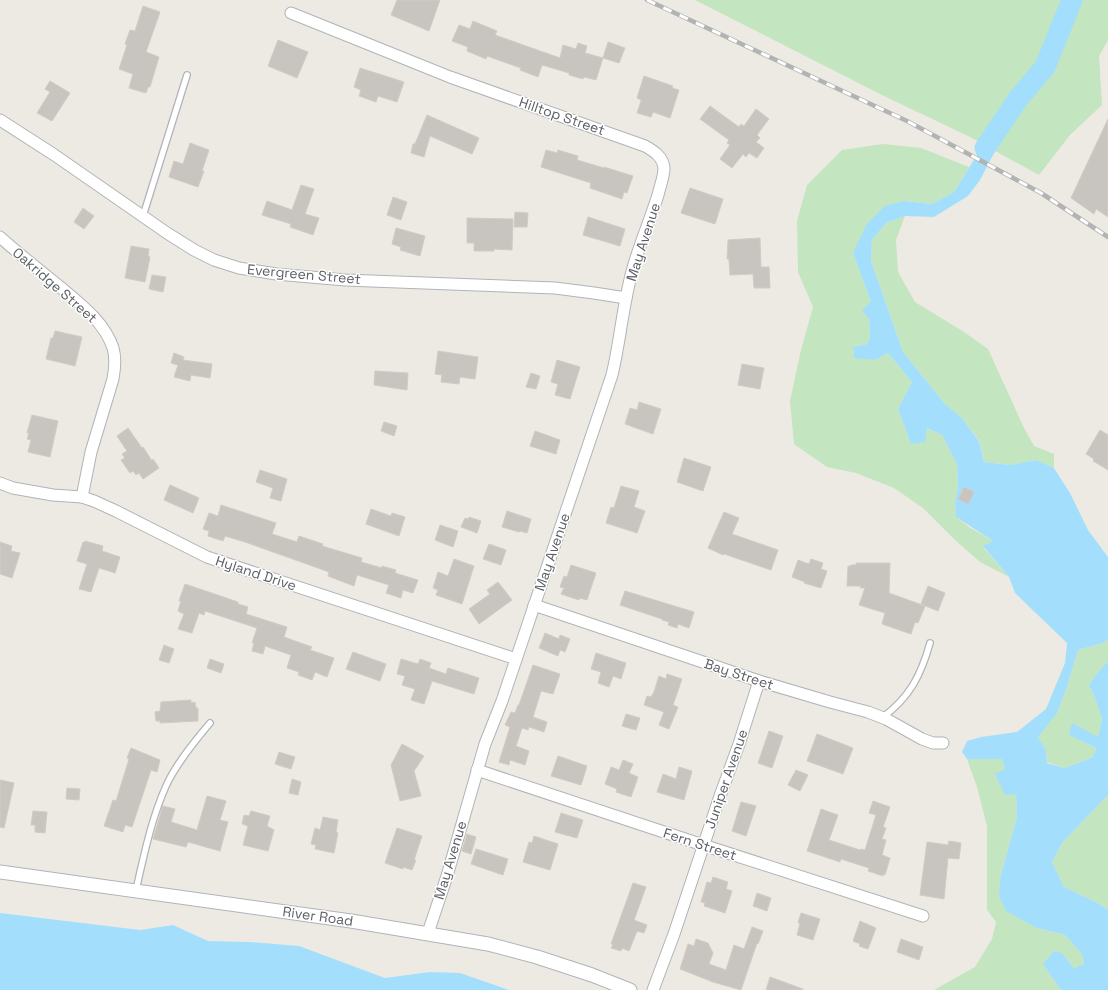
<svg xmlns="http://www.w3.org/2000/svg" width="1108" height="990" font-family="'Space Grotesk',sans-serif">
<style>
.green{fill:#c3e5bf}
.water{fill:#a3dffd}
.lines{fill:none;stroke-linecap:round;stroke-linejoin:round}
.river{stroke:#a3dffd;stroke-width:21}
.building{fill:#c8c5c0;stroke:#d2cbc1}
.service-casing{stroke:#b0b4b8;stroke-width:8}
.minor-casing{stroke:#b0b4b8;stroke-width:13}
.tertiary-casing{stroke:#b0b4b8;stroke-width:15}
.service{stroke:#fff;stroke-width:5.5}
.minor{stroke:#fff;stroke-width:11}
.tertiary{stroke:#fff;stroke-width:13}
.rail-casing{stroke:#b2b3b3;stroke-width:4.5}
.rail{stroke:#fff;stroke-width:3;stroke-dasharray:9;stroke-linecap:butt}
.labels{text-anchor:middle;dominant-baseline:central;stroke-width:3;stroke-linejoin:round;paint-order:stroke}
.street-label{font-size:14px;fill:#5b5f63;stroke:#fff}
</style>
<rect width="100%" height="100%" fill="#edeae3"/>
<g class="green">
<path d="M695 0H1108V40L1099 56 1102 105 1070 135 1039 175 970 137 884 96Z"/>
<path d="M883 144 921 148 969 167 954 192 932 204 905 201 853 253 871 302 869 319 870 337 867 344 853 347 854 357 875 360 888 353 912 382 898 409 911 444 926 428 942 435 957 464 958 486 955 503 956 517 969 527 993 541 983 547 1009 577 980 562 954 539 923 508 894 488 856 473 827 467 794 444 790 401 801 350 813 307 798 272 797 221 807 185 842 150Z"/>
<path d="M905 216 896 240 898 272 915 302 964 332 988 349 1024 428 1034 446 1054 454V468L1036 460 1010 465 984 462 979 440 962 418 945 404 903 352 871 261 872 240 886 223Z"/>
<path d="M1108 640V661L1094 677 1089 686 1094 695 1102 719 1098 737 1069 735 1096 748 1093 757 1065 768 1047 762 1046 750 1038 737 1057 712 1068 684 1078 650 1100 644Z"/>
<path d="M1002 758 1005 769 995 775 1016 793 1017 818 1001 874 1037 928 1065 935 1082 954 1084 964 1074 968 1062 953 1043 964 1061 990H934L975 967 992 939 996 922 987 910V826L977 787 967 759Z"/>
<path d="M1108 795V910L1098 903 1064 887 1052 862 1062 843Z"/>
</g>
<g class="water">
<path d="M1010 115 1004 134 980 180 968 196 934 217 905 216 886 223 872 240 871 261 903 352 945 404 962 418 979 441 984 462 1010 465 1036 460 1054 468 1070 493 1088 530 1108 557V640L1100 644 1078 650 1068 684 1057 713 1038 737 1046 750 1047 763 1065 768 1093 757 1096 748 1069 735 1072 723 1098 737 1102 719 1094 695 1089 686 1094 677 1108 661V795L1062 843 1052 862 1064 887 1098 903 1108 910V990H1061L1043 964 1054 951 1062 953 1074 968 1084 964 1082 954 1065 935 1037 928 1006 911 999 896 1001 874 1017 818 1016 794 1005 795 995 774 1005 769 1002 759H967L962 752 967 741 981 737 1017 732 1046 709 1065 663 1067 643 1015 593 1009 577 983 546 993 541 956 517 955 503 958 486 957 464 942 435 927 428 925 442 911 444 898 409 912 382 888 353 875 360 854 358 853 347 867 344 870 337 869 319 862 310 871 302 853 253 867 224 885 206 905 201 932 204 954 192 988 137Z"/>
<path d="M0 913 140 930 173 925 208 941 250 942 299 946 385 978 430 972 460 973 509 990H0Z"/>
</g>
<g class="lines">
<path class="river" d="M985 148 1018 99 1045 67 1072 0"/>
</g>
<g class="building">
<path d="M397 0H440L429 31 391 15Z"/>
<path d="M143 6 160 12 146 52 159 57 150 87H148L146 93 129 88 133 74 119 69 127 45 125 44 130 30 135 31Z"/>
<path d="M473 21 497 31 495 35 560 58 563 45 576 49 578 43 587 46 585 53 603 58 596 80 584 77 583 79 569 75V73L542 65 538 77 520 70 521 68 487 56 486 59 467 51 468 47 452 41 459 25 470 29Z"/>
<path d="M278 40 308 52 297 78 268 66Z"/>
<path d="M608 42 625 48 619 63 603 58Z"/>
<path d="M360 68 404 82 397 102 378 96 376 102 359 96 361 90 354 87Z"/>
<path d="M644 76 673 86 672 88 679 90 670 118 653 112 651 117 637 113 641 101V100L637 98Z"/>
<path d="M50 81 70 93 52 121 37 113 50 92 45 89Z"/>
<path d="M710 106 739 127 741 124 744 126 756 109 769 119 757 135 760 138 756 142 764 148 757 158 749 153 746 157 743 154 732 168 720 159 730 145 727 143 729 140 700 119Z"/>
<path d="M427 115 479 138 472 154 430 136 424 157 411 153 413 144H415Z"/>
<path d="M1108 119V217L1096 209 1094 214 1071 198Z"/>
<path d="M190 143 209 150 202 171H204L198 187 169 177 174 161 183 164Z"/>
<path d="M546 150 557 153 558 150 578 156 577 160 604 168V167L633 176 627 193 624 192 622 199 590 188 591 183 541 167Z"/>
<path d="M301 185 314 189 305 214 319 218 313 235 290 227 291 224 262 215 267 201 292 210Z"/>
<path d="M690 188 723 199 715 224 681 213Z"/>
<path d="M393 197 407 202 401 220 387 215Z"/>
<path d="M83 208 94 216 84 229 74 222Z"/>
<path d="M515 212 528 213 527 227H514Z"/>
<path d="M588 217 625 229 620 246 583 235Z"/>
<path d="M467 218 513 219 512 250 494 249V251H474V243H467Z"/>
<path d="M396 228 425 236 420 256 400 250 401 247 392 244Z"/>
<path d="M760 238 761 267H769L770 288H754L753 274 730 275 729 259H727L728 240Z"/>
<path d="M131 246 149 249 148 256 150 257 145 282 125 278Z"/>
<path d="M152 275 166 277 163 292 149 289Z"/>
<path d="M55 331 82 337 75 366 46 359 51 338H53Z"/>
<path d="M438 351 478 357 475 379 460 377 459 384 441 382 442 375 435 374Z"/>
<path d="M174 353 184 357 183 360 212 364 210 378 191 375 190 381 174 377 178 365 171 363Z"/>
<path d="M557 360 580 367 570 399 555 395 558 384 551 382Z"/>
<path d="M742 364 764 368 760 389 738 385Z"/>
<path d="M375 371 408 373 407 390 374 385Z"/>
<path d="M531 373 540 376 536 389 526 387Z"/>
<path d="M639 402 661 409 653 434 625 424 630 408 637 410Z"/>
<path d="M32 415 58 421 50 457 28 452 31 440 27 439 29 433H27Z"/>
<path d="M384 422 397 426 394 436 381 431Z"/>
<path d="M128 428 142 448 143 447 152 461 153 459 159 468 143 479 139 473 136 475 133 471 130 473 121 460 125 458 122 454 127 451 117 436Z"/>
<path d="M1100 430 1108 435V470L1093 461 1094 459 1086 454Z"/>
<path d="M535 431 560 440 556 454 530 446Z"/>
<path d="M684 458 711 467 703 491 677 482Z"/>
<path d="M260 470 287 479 281 501 270 498 273 488 256 482Z"/>
<path d="M170 485 199 498 193 513 164 500Z"/>
<path d="M621 486 639 491 634 507 645 511 637 533 606 523 611 507 614 508Z"/>
<path d="M964 487 974 492 968 504 958 499Z"/>
<path d="M221 505 276 523 272 534 297 542 299 536 323 544 322 546 362 558 361 562 382 568V566L396 570 395 573 418 580 413 593 403 590 401 598 386 593 389 585 357 575 354 586 328 576 329 572 245 542 225 536 223 541 208 536 209 531 203 529 209 513 218 516Z"/>
<path d="M371 509 391 516 392 513 405 517 399 536 366 524Z"/>
<path d="M507 511 531 519 527 533 520 531 519 532 502 527Z"/>
<path d="M724 512 739 518 732 534 778 550 771 570 724 554 723 555 708 548Z"/>
<path d="M469 517 481 521 477 533 461 527 465 518 468 519Z"/>
<path d="M440 525 458 531 453 547 435 540Z"/>
<path d="M85 541 103 546 102 551 120 557 115 573 99 568 91 592 79 589 87 564 77 561 83 542 84 543Z"/>
<path d="M0 542 12 546 11 551 20 553 12 578 0 574Z"/>
<path d="M489 544 506 550 501 565 483 559Z"/>
<path d="M454 559 474 566 462 604 436 595 438 590 433 588 438 572 448 576Z"/>
<path d="M811 559 823 563 821 569 827 571 821 588 804 583 805 582 792 577 798 560 809 564Z"/>
<path d="M856 563H890L889 593 925 606 918 623 915 622 911 634 882 624 885 613 859 605 865 588H860L861 586H847L848 566H851V565H856Z"/>
<path d="M571 565 596 573 587 600 580 598 579 600 561 594 564 588 560 587 564 576 567 577Z"/>
<path d="M498 582 512 600 479 624 469 609 490 594 487 590Z"/>
<path d="M185 584 238 602V604L248 607 246 614 287 627 284 637 312 647 310 650 334 658 327 677 315 672 312 680 298 675 299 672 287 668 291 655 265 646 263 654 252 651 254 643H252L257 628 205 611 204 615 199 613 192 633 178 629 184 614 178 611 181 601H179Z"/>
<path d="M928 586 945 593 938 611 921 604Z"/>
<path d="M625 591 694 612 689 628 678 624 677 628 668 625 669 622 662 620V619L620 605Z"/>
<path d="M545 633 559 639 560 635 570 639 565 652 560 650 558 656 539 648Z"/>
<path d="M164 645 174 649 169 663 159 660Z"/>
<path d="M353 652 386 664 380 681 346 669Z"/>
<path d="M596 653 626 663 621 679 613 676 609 687 598 683 601 672 591 669Z"/>
<path d="M210 659 224 664 221 673 207 668Z"/>
<path d="M401 659 418 664 420 659 431 663 429 668 446 674 448 668 479 678 474 694 432 681 424 704 411 700 415 689 402 685 405 676 397 674Z"/>
<path d="M533 665 560 674 553 694 541 691 533 717 547 722 544 732 529 727 528 730 522 728 516 746 529 751 525 765 510 760 509 765 499 762 510 727 505 725 511 712 515 713 518 705H519Z"/>
<path d="M667 674 682 679 673 705 678 707 669 729 659 725 664 712 644 705 647 696 651 697 654 692 659 676 666 679Z"/>
<path d="M191 700V703L195 702 196 708H198V721L160 723V721H156L155 712 160 711 161 702Z"/>
<path d="M626 714 640 718 636 730 622 726Z"/>
<path d="M769 731 783 736 772 768 758 763Z"/>
<path d="M817 734 853 748 843 774 807 761Z"/>
<path d="M402 744 424 756 414 771 421 796 400 801 391 765Z"/>
<path d="M131 748 160 760 157 772 151 770 132 827 125 825 123 832 104 826 113 800 116 801 129 759 127 758Z"/>
<path d="M279 752 295 757 291 769 275 764Z"/>
<path d="M558 756 587 766 581 785 551 776Z"/>
<path d="M623 760 633 764 629 773 638 777 631 797 616 792 617 789 605 784 611 767 619 770Z"/>
<path d="M679 767 692 771 684 800 657 792 663 774 676 779Z"/>
<path d="M796 770 808 775 800 791 788 785Z"/>
<path d="M292 779 301 782 298 795 289 793Z"/>
<path d="M0 780 14 783 4 828 0 827Z"/>
<path d="M67 788 80 789 79 800 66 799Z"/>
<path d="M207 796 226 801 220 820 228 822 220 851 188 842 186 847 153 839 163 806 175 809 171 822 197 830Z"/>
<path d="M873 801 890 807 883 827 886 828 882 839 886 840 882 855 890 858 885 875 883 874V876L868 871 869 868 841 859 840 862 807 851 821 809 838 815 829 840 860 850 861 849 865 850 876 815 869 813Z"/>
<path d="M741 802 756 806 746 836 732 831Z"/>
<path d="M33 811 47 812 45 833 35 832V825H31Z"/>
<path d="M251 811 270 816 267 826 274 830 268 851 243 845 248 826 242 824 244 815 249 816Z"/>
<path d="M561 813 583 820 577 838 555 832Z"/>
<path d="M323 817 338 820 336 832 338 833 334 853 315 849 316 845 311 844 315 828 320 830Z"/>
<path d="M397 828 422 836 414 860H416L412 870 403 867V869L385 863Z"/>
<path d="M467 834 476 837 471 854 462 851Z"/>
<path d="M534 836 558 844 550 870 523 862 529 842 532 843Z"/>
<path d="M949 841 961 843 959 859 948 858 944 899 920 895 927 842 948 845Z"/>
<path d="M476 849 508 859 503 875 471 864Z"/>
<path d="M713 877 728 882 726 889 732 891 725 913 704 906 705 903 701 902 707 882 711 883Z"/>
<path d="M633 883 646 887 634 920 647 925 644 933 637 931 629 951 622 948 621 951 611 948 613 944H611Z"/>
<path d="M757 893 771 898 767 911 753 906Z"/>
<path d="M801 913 820 919 813 940 797 935 800 923H798Z"/>
<path d="M860 921 876 928 868 949 859 946 860 944 853 941Z"/>
<path d="M752 927 763 931 758 944 757 943 741 990 713 982 680 969 688 944 694 946 696 939 708 943 713 953 709 964 726 970 734 945 744 949Z"/>
<path d="M901 939 923 947 919 960 897 952Z"/>
<path d="M770 977 803 989V990H766Z"/>
</g>
<g class="lines">
<defs>
<g id="service">
<path d="M143 216 187 75"/>
<path d="M883 717C910 697 921 675 930 643"/>
<path d="M136 890C144 855 151 820 166 786 176 764 194 742 210 723"/>
</g>
<g id="minor">
<path d="M291 13 450 77 645 146C654 151 663 157 664 168 664 177 660 186 658 195 651 217 642 239 635 261 623 299 621 338 612 375L502 701 485 744 447 876 428 933"/>
<path d="M0 120 53 154 167 233 194 250 214 260 239 268 276 274 345 280 555 288 594 293 626 298"/>
<path d="M0 237C19 254 39 270 59 286 80 304 104 321 113 348 116 358 115 368 113 379L91 452 82 497"/>
<path d="M0 483 13 488 53 495 82 497 94 501 116 511 207 557 516 659"/>
<path d="M534 605 759 681 830 702 868 712 886 719 922 739 933 743H943"/>
<path d="M477 770 703 845 923 916"/>
<path d="M653 990 674 934 720 796 739 744 759 681"/>
</g>
<path id="tertiary" d="M0 872 351 921 488 944 537 957 592 975 630 990"/>
</defs>
<use href="#service" class="service-casing"/>
<use href="#minor" class="minor-casing"/>
<use href="#tertiary" class="tertiary-casing"/>
<use href="#service" class="service"/>
<use href="#minor" class="minor"/>
<use href="#tertiary" class="tertiary"/>
<defs>
<path id="rail" d="M647 0 907 121 1041 193 1108 237"/>
</defs>
<use href="#rail" class="rail-casing"/>
<use href="#rail" class="rail"/>
</g>
<g class="labels">
<g class="street-label">
<text transform="translate(562 116) rotate(19)">Hilltop Street</text>
<text transform="translate(643 242) rotate(-72)">May Avenue</text>
<text transform="translate(304 274) rotate(5)">Evergreen Street</text>
<text transform="translate(55 285) rotate(41)">Oakridge Street</text>
<text transform="translate(552 552) rotate(-71)">May Avenue</text>
<text transform="translate(256 573) rotate(18)">Hyland Drive</text>
<text transform="translate(739 674) rotate(18)">Bay Street</text>
<text transform="translate(726 779) rotate(-71)">Juniper Avenue</text>
<text transform="translate(700 844) rotate(18)">Fern Street</text>
<text transform="translate(450 860) rotate(-73)">May Avenue</text>
<text transform="translate(318 916) rotate(8)">River Road</text>
</g>
</g>
</svg>
